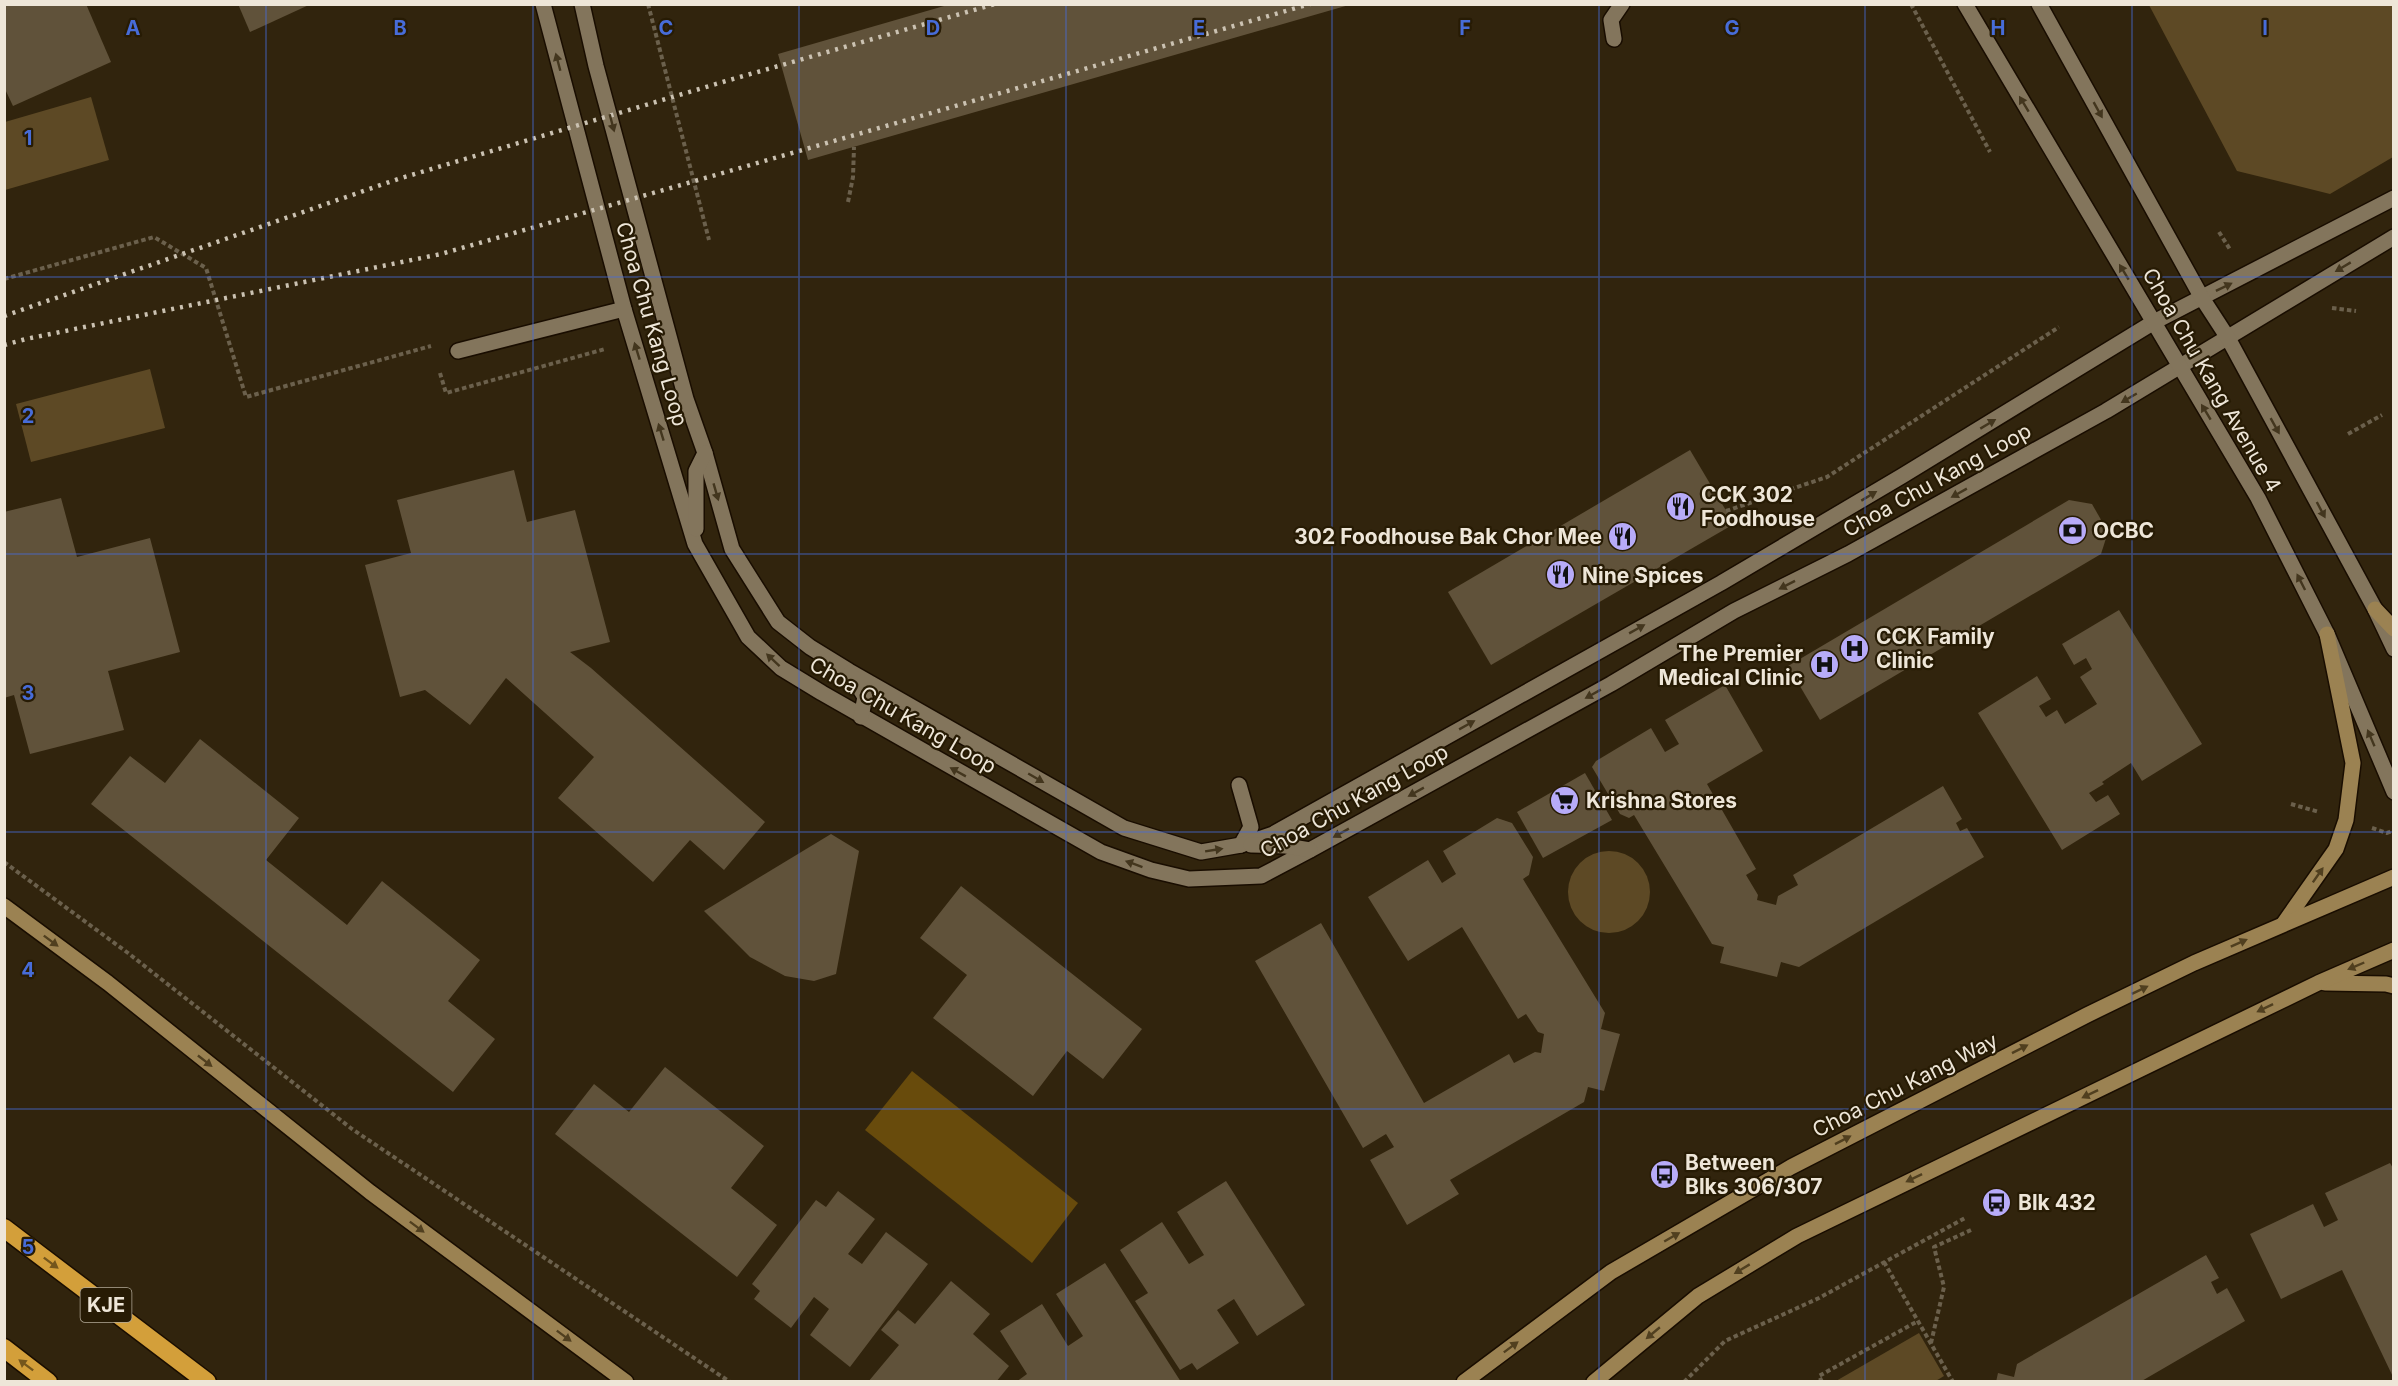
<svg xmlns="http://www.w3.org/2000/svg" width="2398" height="1386" font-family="Inter,sans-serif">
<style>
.green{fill:#5d4925}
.water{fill:#684b0c}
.building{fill:#60523a}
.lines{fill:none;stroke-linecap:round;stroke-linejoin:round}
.service-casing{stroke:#190d00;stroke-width:18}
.minor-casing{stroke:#190d00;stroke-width:18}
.tertiary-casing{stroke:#190d00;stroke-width:18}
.secondary-casing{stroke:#190d00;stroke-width:18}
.motorway-casing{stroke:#190d00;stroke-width:21}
.path{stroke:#6b604c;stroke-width:4;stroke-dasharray:4.5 3;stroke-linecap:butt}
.service{stroke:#83755c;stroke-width:15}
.minor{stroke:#83755c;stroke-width:15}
.tertiary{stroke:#83755c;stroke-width:15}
.secondary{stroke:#9b8252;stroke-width:15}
.motorway{stroke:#d39f3a;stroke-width:18}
.rail{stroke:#cbc2b2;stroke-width:4.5;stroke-dasharray:3 6;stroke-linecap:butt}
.oneway{fill:#43361e}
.oneway2{fill:#503f1f}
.oneway3{fill:#74561c}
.grid{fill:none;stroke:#476cd8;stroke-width:1.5;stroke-opacity:0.55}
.labels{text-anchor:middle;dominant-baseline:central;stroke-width:4.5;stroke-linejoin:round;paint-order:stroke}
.shield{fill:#271b04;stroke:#b2a998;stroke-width:1.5}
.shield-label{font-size:20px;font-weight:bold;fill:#eee6d8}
.street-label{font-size:21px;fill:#eee6d8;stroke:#271b04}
.poi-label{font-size:21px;font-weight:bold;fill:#eee6d8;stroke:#271b04;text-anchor:start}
.grid-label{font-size:20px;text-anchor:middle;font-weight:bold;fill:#476cd8;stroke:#271b04;stroke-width:4.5;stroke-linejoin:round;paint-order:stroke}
</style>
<rect width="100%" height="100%" fill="#31240d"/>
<g class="green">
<path d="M2149 5H2393V157L2330 194 2237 171Z"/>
<path d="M91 97 109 160 5 190V122Z"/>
<path d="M150 369 165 428 31 462 16 404Z"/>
<circle cx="1609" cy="892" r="41"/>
<path d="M1919 1333 1944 1376 1934 1382 1836 1381Z"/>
</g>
<path class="water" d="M912 1071 1078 1203 1032 1263 865 1130Z"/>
<g class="building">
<path d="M4 4H86L111 62 13 106 4 87Z"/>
<path d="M238 4H311L250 32Z"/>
<path d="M951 4H1349V5L808 160 778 54Z"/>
<path d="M1690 450 1734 524 1491 665 1448 592Z"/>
<path d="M514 470 527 522 575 510 610 642 570 652 591 668 765 822 724 870 690 840 653 882 558 798 594 757 506 678 470 725 425 690 400 697 365 565 411 553 397 500Z"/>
<path d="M61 498 77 557 150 538 180 652 108 671 124 730 30 754 14 695 4 698V512Z"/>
<path d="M2069 500 2092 504 2108 532 2101 554 1820 720 1788 666Z"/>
<path d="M2119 610 2202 744 2142 781 2131 763 2102 782 2104 784 2089 793 2096 802 2108 795 2120 814 2062 850 1978 713 2037 676 2051 699 2039 706 2046 717 2057 710 2065 724 2097 704 2080 677 2092 669 2086 658 2074 665 2062 644Z"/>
<path d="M1725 685 1763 751 1707 784 1756 869 1746 875 1758 895 1757 900 1776 905 1778 896 1798 885 1793 875 1943 786 1962 819 1956 823 1960 831 1967 828 1984 857 1799 967 1781 962 1777 977 1720 963 1724 947 1712 944 1634 815 1629 818 1620 814 1592 767 1596 761 1651 728 1665 752 1679 744 1665 720Z"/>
<path d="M200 739 299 818 266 860 347 925 382 881 480 960 448 1001 495 1039 453 1092 91 804 130 756 165 783Z"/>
<path d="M1585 773 1612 820 1543 858 1517 812Z"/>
<path d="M1497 818 1512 823 1533 857 1529 875 1523 879 1605 1013 1601 1029 1620 1034 1604 1091 1588 1087 1584 1102 1450 1180 1459 1194 1407 1225 1370 1160 1394 1147 1386 1134 1363 1148 1255 961 1321 923 1424 1103 1509 1054 1514 1063 1535 1052 1541 1053 1544 1034 1538 1032 1526 1014 1518 1019 1462 927 1408 961 1368 897 1428 860 1442 883 1456 874 1443 851Z"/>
<path d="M831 834 859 851 836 974 814 981 785 976 750 957 704 911Z"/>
<path d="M961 886 1142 1029 1103 1079 1067 1051 1033 1096 933 1018 967 975 920 938Z"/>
<path d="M665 1067 764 1146 731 1188 777 1225 737 1277 555 1134 594 1084 629 1112Z"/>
<path d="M2390 1163 2394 1170V1379L2342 1270 2281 1299 2250 1234 2313 1204 2324 1227 2338 1220 2325 1193Z"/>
<path d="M1226 1181 1305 1305 1257 1336 1234 1299 1217 1310 1239 1343 1197 1370 1192 1363 1180 1370 1135 1301 1148 1293 1120 1250 1162 1222 1189 1264 1204 1255 1177 1212Z"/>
<path d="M838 1191 875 1219 848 1254 862 1264 886 1232 928 1264 850 1367 810 1335 829 1309 814 1297 791 1328 754 1299 760 1291 752 1284 816 1200 826 1207Z"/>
<path d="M2206 1255 2219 1278 2211 1282 2217 1294 2227 1288 2245 1321 2140 1382H1996L1998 1373 2014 1377 2017 1364Z"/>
<path d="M1105 1263 1181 1382H1016L1027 1374 1000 1331 1042 1304 1068 1346 1083 1336 1056 1294Z"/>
<path d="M951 1281 990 1314 973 1334 1009 1366 996 1382H868L899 1345 881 1330 898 1310 915 1324Z"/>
</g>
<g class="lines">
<defs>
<g id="service">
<path d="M1614 39 1611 20 1622 4"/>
<path d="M458 351 624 309"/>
<path d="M1239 785 1251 827 1241 845"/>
</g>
<g id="minor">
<path d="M543 4 624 309 695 544 748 637 781 668 822 693 1101 852 1151 870 1189 879 1261 876 1310 850 1611 684 1734 611 1848 554 2106 411 2394 237"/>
<path d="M582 4 596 66 686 399 705 453 732 549 778 622 810 647 849 671 1124 828 1201 852 1241 845 1273 834 1721 583 1902 476 2154 322 2394 198"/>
<path d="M696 529V471L705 453"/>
<path d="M850 673 865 697 861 717"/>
<path d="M1251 845 1286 846 1310 850"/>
</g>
<g id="tertiary">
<path d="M1965 4 2258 498 2327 634 2394 792"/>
<path d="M2039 4 2202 298 2228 338 2375 609 2394 649"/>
</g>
<g id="secondary">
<path d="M2375 609 2394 629"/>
<path d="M4 906 108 983 370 1192 626 1382"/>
<path d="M2284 923 2336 849 2346 820 2353 763 2327 634"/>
<path d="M2325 983 2386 984 2394 986"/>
<path d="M1464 1382 1611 1272 1791 1167 2087 1015 2194 963 2394 877"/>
<path d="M1594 1382 1698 1296 1797 1236 2318 983 2394 950"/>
</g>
<g id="motorway">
<path d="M4 1228 207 1382"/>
<path d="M4 1348 48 1382"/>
</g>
</defs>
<use href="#service" class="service-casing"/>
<use href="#minor" class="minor-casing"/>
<use href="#tertiary" class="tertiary-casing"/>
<use href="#secondary" class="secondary-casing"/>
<use href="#motorway" class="motorway-casing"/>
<g class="path">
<path d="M648 4 709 240"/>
<path d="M1911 4 1990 152"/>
<path d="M848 202 853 177 854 147"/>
<path d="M2219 232 2231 251"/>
<path d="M4 279 154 237 206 268 246 397 431 346"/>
<path d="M2332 308 2356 311"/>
<path d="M440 373 446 393 605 349"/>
<path d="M2348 434 2382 415"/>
<path d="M1726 511 1827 477 2059 327"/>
<path d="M2291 804 2319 812"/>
<path d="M2372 828 2387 833 2394 830"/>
<path d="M4 862 128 953 352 1129 730 1382"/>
<path d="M1884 1262 1953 1382"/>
<path d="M1931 1343 1944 1287 1934 1247 1971 1230"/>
<path d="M1684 1382 1725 1341 1819 1298 1965 1218"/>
<path d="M1822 1382 1819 1376 1918 1321"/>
</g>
<use href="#service" class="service"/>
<use href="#minor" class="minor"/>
<use href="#tertiary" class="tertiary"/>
<use href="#secondary" class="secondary"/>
<use href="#motorway" class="motorway"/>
<g class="rail">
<path d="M4 316 398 179 726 81 995 4"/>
<path d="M4 345 26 339 441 254 1310 4"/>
</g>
</g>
<defs><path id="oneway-solid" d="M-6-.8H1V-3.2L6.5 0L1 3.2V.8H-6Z" transform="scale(1.5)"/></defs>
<g class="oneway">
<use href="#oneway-solid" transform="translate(558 62) rotate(-105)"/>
<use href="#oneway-solid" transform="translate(2024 104) rotate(-121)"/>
<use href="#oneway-solid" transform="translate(2098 110) rotate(61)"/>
<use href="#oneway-solid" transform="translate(612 123) rotate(75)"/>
<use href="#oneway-solid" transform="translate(2343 267) rotate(149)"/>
<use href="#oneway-solid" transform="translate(2124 272) rotate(-121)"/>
<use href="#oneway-solid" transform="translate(2224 287) rotate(-26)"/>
<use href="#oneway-solid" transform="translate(637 351) rotate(-107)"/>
<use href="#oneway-solid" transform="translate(2129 398) rotate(150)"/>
<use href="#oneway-solid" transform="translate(2206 412) rotate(-121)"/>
<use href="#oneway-solid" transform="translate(1988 424) rotate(-31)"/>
<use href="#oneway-solid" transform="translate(2275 426) rotate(61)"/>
<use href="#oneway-solid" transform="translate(661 432) rotate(-107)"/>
<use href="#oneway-solid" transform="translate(716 492) rotate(74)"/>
<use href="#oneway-solid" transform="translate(1959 493) rotate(151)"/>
<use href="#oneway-solid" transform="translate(1869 496) rotate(-31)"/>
<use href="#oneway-solid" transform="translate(2321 510) rotate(62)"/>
<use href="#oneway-solid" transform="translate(2301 582) rotate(-117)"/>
<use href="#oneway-solid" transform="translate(1787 585) rotate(153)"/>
<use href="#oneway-solid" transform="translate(1637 629) rotate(-29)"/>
<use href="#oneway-solid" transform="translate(773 660) rotate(-137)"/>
<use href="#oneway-solid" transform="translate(1593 694) rotate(151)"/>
<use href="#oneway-solid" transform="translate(1467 725) rotate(-29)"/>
<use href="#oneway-solid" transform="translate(2371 738) rotate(-113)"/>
<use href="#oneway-solid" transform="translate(958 772) rotate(-151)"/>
<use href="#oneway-solid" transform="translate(1036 778) rotate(30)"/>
<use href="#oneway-solid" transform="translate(1416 792) rotate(151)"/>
<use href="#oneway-solid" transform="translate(1341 833) rotate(151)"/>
<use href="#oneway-solid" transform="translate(1214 850) rotate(-9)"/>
<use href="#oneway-solid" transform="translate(1134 864) rotate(-160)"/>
</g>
<g class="oneway2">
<use href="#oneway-solid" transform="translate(2318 875) rotate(-55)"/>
<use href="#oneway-solid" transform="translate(51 941) rotate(37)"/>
<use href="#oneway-solid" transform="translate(2239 943) rotate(-24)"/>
<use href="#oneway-solid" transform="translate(2356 966) rotate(157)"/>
<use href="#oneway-solid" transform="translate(2140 990) rotate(-26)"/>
<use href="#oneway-solid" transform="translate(2265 1008) rotate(154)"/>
<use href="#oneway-solid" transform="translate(2020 1049) rotate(-27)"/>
<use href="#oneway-solid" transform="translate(205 1061) rotate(38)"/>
<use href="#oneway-solid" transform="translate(2090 1094) rotate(154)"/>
<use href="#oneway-solid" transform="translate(1843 1140) rotate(-27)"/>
<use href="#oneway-solid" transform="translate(1914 1178) rotate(154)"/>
<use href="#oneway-solid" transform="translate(417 1227) rotate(37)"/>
<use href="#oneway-solid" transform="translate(1672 1237) rotate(-30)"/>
<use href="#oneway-solid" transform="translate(1742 1269) rotate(149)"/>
<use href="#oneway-solid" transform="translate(1653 1333) rotate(140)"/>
<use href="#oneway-solid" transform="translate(564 1336) rotate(37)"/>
<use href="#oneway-solid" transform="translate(1511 1347) rotate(-37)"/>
</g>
<g class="oneway3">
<use href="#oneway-solid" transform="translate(51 1263) rotate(37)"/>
<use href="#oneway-solid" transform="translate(26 1365) rotate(-143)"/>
</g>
<path class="grid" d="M266 4V1382M533 4V1382M799 4V1382M1066 4V1382M1332 4V1382M1599 4V1382M1865 4V1382M2132 4V1382M4 277H2394M4 554H2394M4 832H2394M4 1109H2394"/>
<defs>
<symbol id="restaurant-disc" viewBox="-11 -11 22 22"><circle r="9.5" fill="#b7abf8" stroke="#271b04"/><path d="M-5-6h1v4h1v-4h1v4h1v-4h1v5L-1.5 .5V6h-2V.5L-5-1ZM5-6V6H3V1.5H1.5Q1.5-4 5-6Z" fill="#111"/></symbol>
<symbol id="bank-disc" viewBox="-11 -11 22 22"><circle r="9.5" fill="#b7abf8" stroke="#271b04"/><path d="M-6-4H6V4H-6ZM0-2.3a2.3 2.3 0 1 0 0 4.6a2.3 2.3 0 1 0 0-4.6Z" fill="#111"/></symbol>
<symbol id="hospital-disc" viewBox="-11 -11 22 22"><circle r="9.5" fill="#b7abf8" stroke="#271b04"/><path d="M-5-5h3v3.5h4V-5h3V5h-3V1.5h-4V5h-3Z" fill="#111"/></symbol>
<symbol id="supermarket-disc" viewBox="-11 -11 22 22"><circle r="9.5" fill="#b7abf8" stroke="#271b04"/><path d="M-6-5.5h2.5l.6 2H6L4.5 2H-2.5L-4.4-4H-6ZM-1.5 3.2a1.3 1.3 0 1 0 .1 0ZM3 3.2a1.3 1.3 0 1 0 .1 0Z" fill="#111"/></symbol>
<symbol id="bus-disc" viewBox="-11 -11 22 22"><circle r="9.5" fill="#b7abf8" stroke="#271b04"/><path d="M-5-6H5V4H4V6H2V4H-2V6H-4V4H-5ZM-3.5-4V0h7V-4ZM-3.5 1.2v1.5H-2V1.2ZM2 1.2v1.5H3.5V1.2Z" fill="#111"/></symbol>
</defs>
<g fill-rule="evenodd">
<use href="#restaurant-disc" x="1664" y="490" width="33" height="33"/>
<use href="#bank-disc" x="2056" y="514" width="33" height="33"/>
<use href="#restaurant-disc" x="1606" y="520" width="33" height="33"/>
<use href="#restaurant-disc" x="1544" y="558" width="33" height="33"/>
<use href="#hospital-disc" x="1838" y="632" width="33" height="33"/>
<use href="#hospital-disc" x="1808" y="648" width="33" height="33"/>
<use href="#supermarket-disc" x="1548" y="784" width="33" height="33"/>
<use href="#bus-disc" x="1648" y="1158" width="33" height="33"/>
<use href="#bus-disc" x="1980" y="1186" width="33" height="33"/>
</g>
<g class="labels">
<rect class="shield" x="80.5" y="1288" width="51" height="34" rx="4.5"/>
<g class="shield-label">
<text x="106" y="1305">KJE</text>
</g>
<g class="street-label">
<text transform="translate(652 324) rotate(74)">Choa Chu Kang Loop</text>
<text transform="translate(2212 380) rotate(60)">Choa Chu Kang Avenue 4</text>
<text transform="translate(1937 480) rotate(-29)">Choa Chu Kang Loop</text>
<text transform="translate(903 715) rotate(30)">Choa Chu Kang Loop</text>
<text transform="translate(1354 801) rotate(-29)">Choa Chu Kang Loop</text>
<text transform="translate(1905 1085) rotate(-27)">Choa Chu Kang Way</text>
</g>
<g class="poi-label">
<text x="1701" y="494">CCK 302<tspan x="1701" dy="24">Foodhouse</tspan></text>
<text x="2093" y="530">OCBC</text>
<text x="1602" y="536" text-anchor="end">302 Foodhouse Bak Chor Mee</text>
<text x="1582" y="575">Nine Spices</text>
<text x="1876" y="636">CCK Family<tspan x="1876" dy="24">Clinic</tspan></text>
<text x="1803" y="653" text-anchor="end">The Premier<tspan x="1803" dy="24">Medical Clinic</tspan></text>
<text x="1586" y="800">Krishna Stores</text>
<text x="1685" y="1162">Between<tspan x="1685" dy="24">Blks 306/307</tspan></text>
<text x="2018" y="1202">Blk 432</text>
</g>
</g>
<g class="grid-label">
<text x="133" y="35">A</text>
<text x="400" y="35">B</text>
<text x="666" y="35">C</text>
<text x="933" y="35">D</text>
<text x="1199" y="35">E</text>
<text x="1465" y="35">F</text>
<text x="1732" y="35">G</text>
<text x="1998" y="35">H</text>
<text x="2265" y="35">I</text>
<text x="28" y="145">1</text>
<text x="28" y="423">2</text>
<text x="28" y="700">3</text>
<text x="28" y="977">4</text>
<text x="28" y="1254">5</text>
</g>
<rect width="2398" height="1386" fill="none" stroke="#eee6d8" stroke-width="12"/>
</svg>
